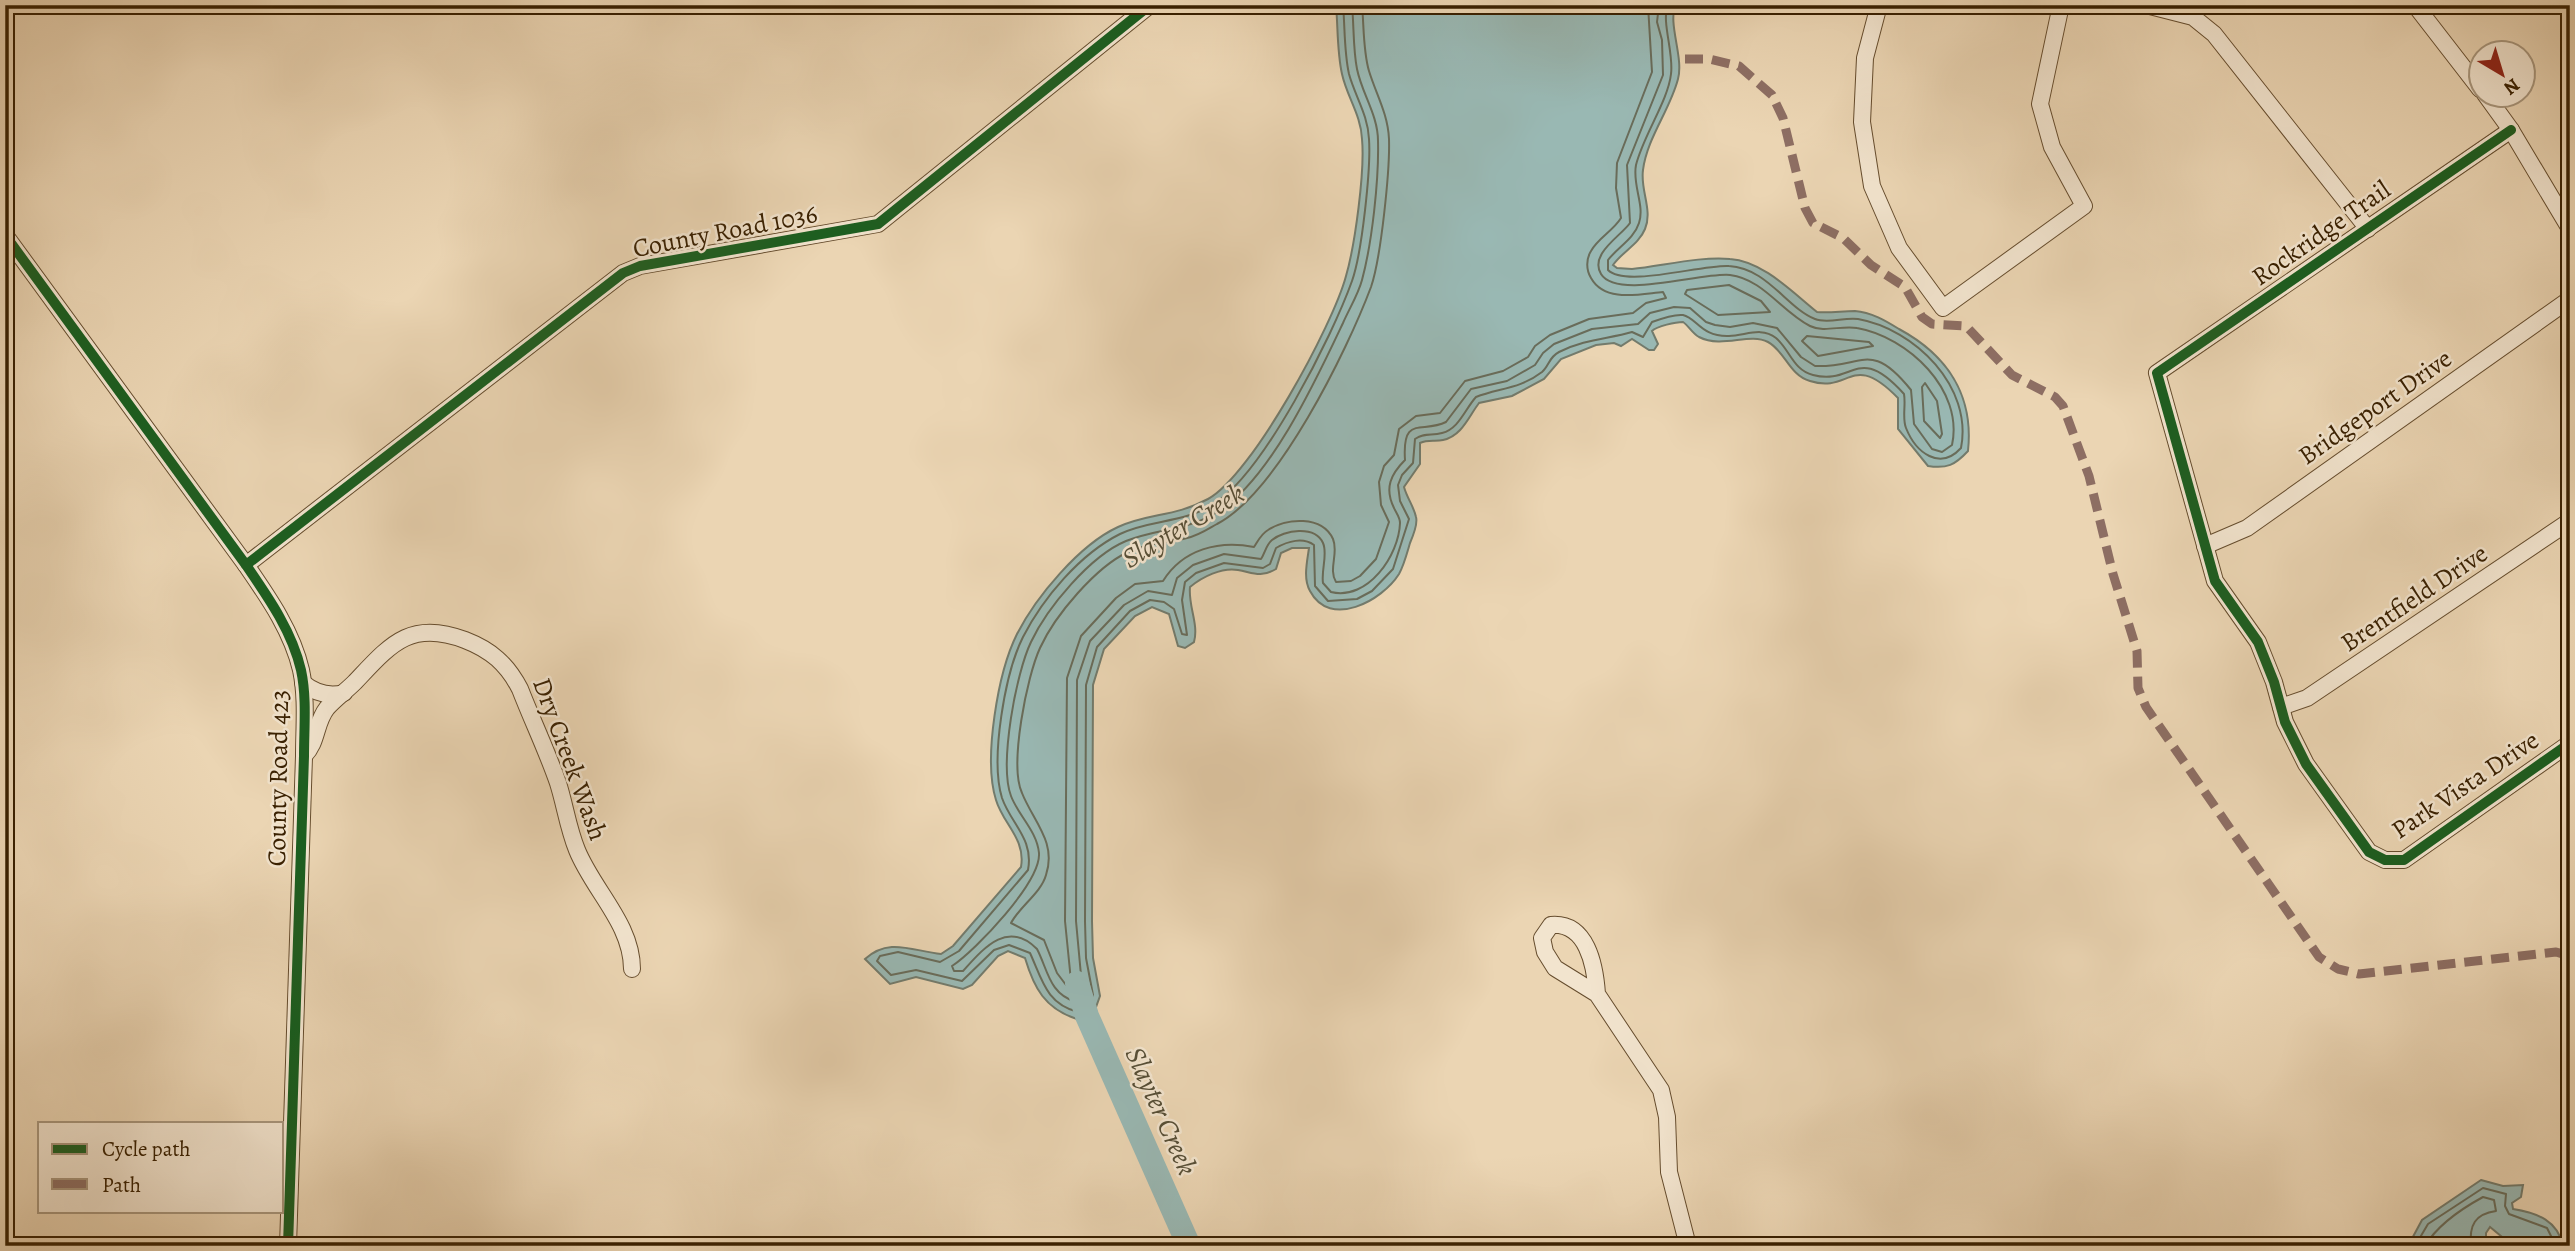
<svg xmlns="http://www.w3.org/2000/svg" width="2575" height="1251" font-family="Alegreya,serif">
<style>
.water{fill:#99b8b3;stroke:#737b6c;stroke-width:2}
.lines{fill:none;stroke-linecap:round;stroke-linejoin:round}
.shore{stroke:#696c5a;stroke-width:2}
.river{stroke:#99b8b3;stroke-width:24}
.minor-casing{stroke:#664d2e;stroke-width:18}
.minor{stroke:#f2e4ce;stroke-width:16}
.quiet{stroke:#8d6e63;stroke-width:9;stroke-dasharray:18 9;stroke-linecap:butt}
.cycleway-casing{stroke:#f2e4ce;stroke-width:15}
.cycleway{stroke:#1b5e20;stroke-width:10}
.labels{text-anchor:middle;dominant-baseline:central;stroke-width:5;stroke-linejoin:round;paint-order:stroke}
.street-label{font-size:26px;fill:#392001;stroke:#f2e4ce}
.water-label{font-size:28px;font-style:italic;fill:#564e36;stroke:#f2e4ce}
</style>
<rect width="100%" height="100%" fill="#ebd5b3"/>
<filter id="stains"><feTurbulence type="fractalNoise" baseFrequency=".00286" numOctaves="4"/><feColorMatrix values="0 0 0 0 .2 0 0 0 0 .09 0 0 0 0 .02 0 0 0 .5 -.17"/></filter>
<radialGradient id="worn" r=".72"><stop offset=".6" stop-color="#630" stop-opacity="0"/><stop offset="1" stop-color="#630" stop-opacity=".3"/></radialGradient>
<g class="water">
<path d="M1336 5H1676C1667 22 1684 57 1678 79 1670 110 1647 138 1643 170 1640 190 1653 210 1645 229 1639 244 1622 252 1613 265L1617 268 1632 269C1662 266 1701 256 1730 259 1763 261 1793 293 1817 312 1830 313 1842 311 1855 311 1871 312 1886 321 1899 329 1947 355 1974 395 1968 451 1955 465 1947 469 1928 466L1898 429V398C1851 350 1851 394 1810 381 1789 375 1785 351 1768 342 1749 332 1723 349 1699 337 1692 333 1689 326 1683 322 1676 322 1657 326 1652 331L1658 344 1654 350H1649L1632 339 1621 346 1614 343 1596 345 1561 359 1544 379 1512 396 1479 403C1469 416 1462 436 1443 440 1435 442 1429 439 1420 443V464L1404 487C1407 498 1414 507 1416 517 1418 524 1413 536 1410 543 1407 553 1404 565 1399 574 1382 601 1330 629 1310 591 1303 579 1307 562 1309 548H1292L1281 553 1276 569C1260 578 1254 573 1238 570 1222 567 1202 577 1190 587 1188 606 1199 624 1194 642L1185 648 1178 646 1169 614 1152 607 1135 616 1104 649 1093 685 1092 921 1093 958 1100 996 1096 1007 1077 1019C1045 1009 1034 988 1025 958L1008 951 998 956 972 985 963 989 916 977 890 984 865 959C889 937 912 951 941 954L953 946 1021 867C1026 839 1003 824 996 800 983 759 998 672 1017 634 1036 597 1079 545 1118 527 1148 513 1175 517 1208 499 1252 475 1333 325 1346 276 1355 245 1365 171 1362 139 1361 115 1347 97 1342 74 1337 52 1338 27 1336 5Z"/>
<path d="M2481 1180 2503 1186 2523 1185 2521 1197 2512 1203 2513 1209C2538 1213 2558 1221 2563 1246H2513L2490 1227 2486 1233V1246H2408L2422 1220Z"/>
</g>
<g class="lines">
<g class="shore">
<path d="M1343 5C1345 27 1344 52 1349 74 1355 96 1368 115 1369 139 1371 168 1362 253 1352 281 1332 337 1264 472 1215 503 1184 524 1150 519 1120 534 1080 554 1043 598 1023 637 1005 673 990 759 1002 798 1011 824 1034 839 1028 870L959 951 940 962 898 952 880 956 877 961 891 975 916 970 962 981 994 950 1009 945 1030 953C1042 979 1046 1004 1078 1012L1090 1003 1093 995 1086 958 1085 921 1086 685 1097 647 1130 611 1150 600 1164 602 1174 609 1182 634 1187 635 1182 600 1185 582 1196 573 1224 563 1263 568 1270 564 1276 548C1288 541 1303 537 1314 545L1315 586 1328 601 1357 599 1372 591 1393 569 1409 519 1400 501 1398 485 1402 475 1413 463 1415 439C1425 432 1431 436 1442 433 1459 429 1465 409 1476 397 1499 388 1520 389 1542 372 1549 366 1549 357 1559 352 1585 339 1608 339 1632 332L1643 337 1652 322C1660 319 1674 314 1683 315 1697 318 1701 337 1729 336 1745 336 1761 326 1776 338 1790 350 1793 370 1813 375 1854 386 1857 342 1904 394 1906 405 1902 418 1906 428 1916 453 1940 471 1961 448 1973 387 1915 329 1858 319 1844 317 1828 324 1815 319 1787 308 1767 268 1729 266 1703 264 1626 288 1608 270V260C1618 247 1634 239 1639 223 1645 205 1632 185 1636 165 1643 136 1668 101 1671 74 1674 53 1661 21 1668 5"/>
<path d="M1352 5C1354 26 1353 49 1357 69 1362 94 1378 115 1378 141 1379 180 1372 243 1362 280 1358 295 1349 309 1343 323 1317 378 1271 478 1219 511 1188 531 1158 528 1126 541 1090 556 1047 608 1031 642 1016 673 999 764 1011 796 1018 815 1037 831 1039 853 1041 882 976 950 952 966L954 971H963C983 949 1007 919 1037 949 1048 970 1049 994 1076 1002L1083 997 1076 921 1077 680 1090 641 1124 605 1148 591 1172 595 1177 578 1193 565 1224 554 1261 559C1265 553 1266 545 1272 540 1284 530 1315 525 1323 543 1328 554 1321 570 1323 583L1331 592C1368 601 1399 555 1400 523 1400 517 1396 513 1394 508 1384 488 1391 474 1405 460 1402 414 1422 434 1446 422L1471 389 1507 381 1535 365 1543 353 1554 344 1592 329 1638 324 1650 313 1674 307 1690 308 1706 322 1715 325 1730 327 1753 323 1777 328 1801 357 1815 366C1863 368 1870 339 1911 390L1914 424 1932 449 1942 452 1952 445C1964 390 1908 337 1857 328 1842 325 1824 333 1810 326 1782 312 1763 279 1730 275 1702 272 1617 300 1601 274 1589 254 1621 236 1630 223L1627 165 1663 75 1662 40 1657 22 1659 5"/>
<path d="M1362 5C1364 26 1363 51 1369 71 1376 94 1388 114 1389 139 1390 170 1381 258 1371 287 1347 351 1278 492 1217 524 1208 529 1198 536 1187 538 1168 543 1146 543 1128 552 1096 567 1055 615 1040 648 1027 676 1009 765 1022 793 1033 821 1057 842 1046 875 1041 893 1020 906 1011 923L1044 940 1057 973 1066 985 1071 981 1065 921 1067 678 1081 636 1116 598 1135 584 1163 581C1183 549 1219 540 1254 547 1258 541 1261 534 1268 530 1286 518 1322 515 1333 539 1339 553 1328 569 1336 582L1351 581 1360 576 1376 559 1389 522 1381 505 1379 482 1384 466 1394 455 1399 429 1416 416 1440 413 1465 381 1503 371 1528 357 1535 346 1550 335 1589 319 1633 313 1646 303 1666 298 1663 292C1640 294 1605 303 1591 278 1586 270 1586 259 1591 251 1598 238 1613 231 1621 218L1616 188 1617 163 1652 72 1648 5"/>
<path d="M1729 285 1761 301 1770 312 1718 315 1685 294 1687 290Z"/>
<path d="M1807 336 1869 342 1873 346 1818 356 1802 341Z"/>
<path d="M1925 383 1937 401 1942 434 1940 438 1924 421 1922 387Z"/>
<path d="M2415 1246 2428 1224 2483 1188 2506 1194 2505 1206 2509 1214 2547 1228 2556 1246"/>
<path d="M2425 1246C2438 1224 2461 1209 2483 1197L2494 1200 2496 1211C2475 1214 2469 1225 2471 1246"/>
</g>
<path class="river" d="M1077 983 1087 1016 1189 1246"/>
<defs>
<g id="minor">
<path d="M1879 5 1865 58 1862 122 1872 186 1899 248 1943 308 2084 206 2052 147 2040 104 2061 5"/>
<path d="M2146 5 2193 17 2214 34 2368 229"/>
<path d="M2415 5 2480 89"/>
<path d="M2485 94 2511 130 2570 229"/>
<path d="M2511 130 2157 373 2215 581 2258 642 2274 682 2285 722 2306 764 2369 852 2385 860H2404L2570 743"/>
<path d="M5 235 246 565C268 597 292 631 301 670 307 698 304 728 304 756L288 1246"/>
<path d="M2205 546 2247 528 2570 299"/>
<path d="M246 565 623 273 640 266 878 224 1150 5"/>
<path d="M303 683C315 693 328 697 344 693"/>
<path d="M2281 707 2307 698 2570 521"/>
<path d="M304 756C318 742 315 723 327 708 335 699 346 691 355 682 390 645 410 619 465 640 491 650 507 664 520 689 532 720 547 751 558 783 565 805 568 828 577 850 593 890 632 924 632 969"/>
<path d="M1597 994C1595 965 1587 922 1551 925L1542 938 1545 952 1555 968 1597 994 1661 1090 1667 1117 1669 1172 1688 1246"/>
</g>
</defs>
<use href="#minor" class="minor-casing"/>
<use href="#minor" class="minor"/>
<path class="quiet" d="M1685 59H1709L1739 66 1772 95 1783 118 1805 208 1813 223 1843 238 1871 265 1905 287 1922 317 1932 324 1966 326 2012 375 2055 397 2063 406 2089 476 2113 574 2137 651 2138 688 2146 707 2319 957 2338 969 2359 974 2556 952 2570 956"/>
<defs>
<g id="cycleway">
<path d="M2511 130 2157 373 2215 581 2258 642 2274 682 2285 722 2306 764 2369 852 2385 860H2404L2570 743"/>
<path d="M5 235 246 565C268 597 292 631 301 670 307 698 304 728 304 756L288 1246"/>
<path d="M246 565 623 273 640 266 878 224 1150 5"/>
</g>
</defs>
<use href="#cycleway" class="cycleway-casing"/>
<use href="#cycleway" class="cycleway"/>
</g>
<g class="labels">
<g class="street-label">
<text transform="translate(725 231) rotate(-11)">County Road 1036</text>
<text transform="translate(2321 233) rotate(-35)">Rockridge Trail</text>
<text transform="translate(2375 407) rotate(-35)">Bridgeport Drive</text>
<text transform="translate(2414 598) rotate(-34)">Brentfield Drive</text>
<text transform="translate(570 759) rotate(70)">Dry Creek Wash</text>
<text transform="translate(278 778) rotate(-89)">County Road 423</text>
<text transform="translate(2465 785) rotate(-34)">Park Vista Drive</text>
</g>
<g class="water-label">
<text transform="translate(1183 526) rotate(-31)">Slayter Creek</text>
<text transform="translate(1161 1111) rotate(66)">Slayter Creek</text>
</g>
</g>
<rect width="2575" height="1251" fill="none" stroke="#ebd5b3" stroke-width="28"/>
<rect x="7" y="7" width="2561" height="1237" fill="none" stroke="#392001" stroke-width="3.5"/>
<rect x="14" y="14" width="2547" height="1223" fill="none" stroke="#392001" stroke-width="2"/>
<rect x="38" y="1122" width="245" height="91" fill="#f2e4ce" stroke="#a8967c" stroke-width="2"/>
<rect x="52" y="1144" width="35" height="10" fill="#1b5e20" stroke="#a8967c" stroke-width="2"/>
<text x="102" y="1156" font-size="21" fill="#392001">Cycle path</text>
<rect x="52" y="1179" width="35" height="10" fill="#8d6e63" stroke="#a8967c" stroke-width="2"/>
<text x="102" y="1192" font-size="21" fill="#392001">Path</text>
<g transform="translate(2502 74) rotate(142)"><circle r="33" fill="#f2e4ce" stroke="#a8967c" stroke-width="2"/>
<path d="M0-5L12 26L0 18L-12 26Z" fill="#8f2418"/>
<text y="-10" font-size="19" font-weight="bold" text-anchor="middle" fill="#392001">N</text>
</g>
<rect width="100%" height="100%" filter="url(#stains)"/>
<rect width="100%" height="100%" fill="url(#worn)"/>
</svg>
